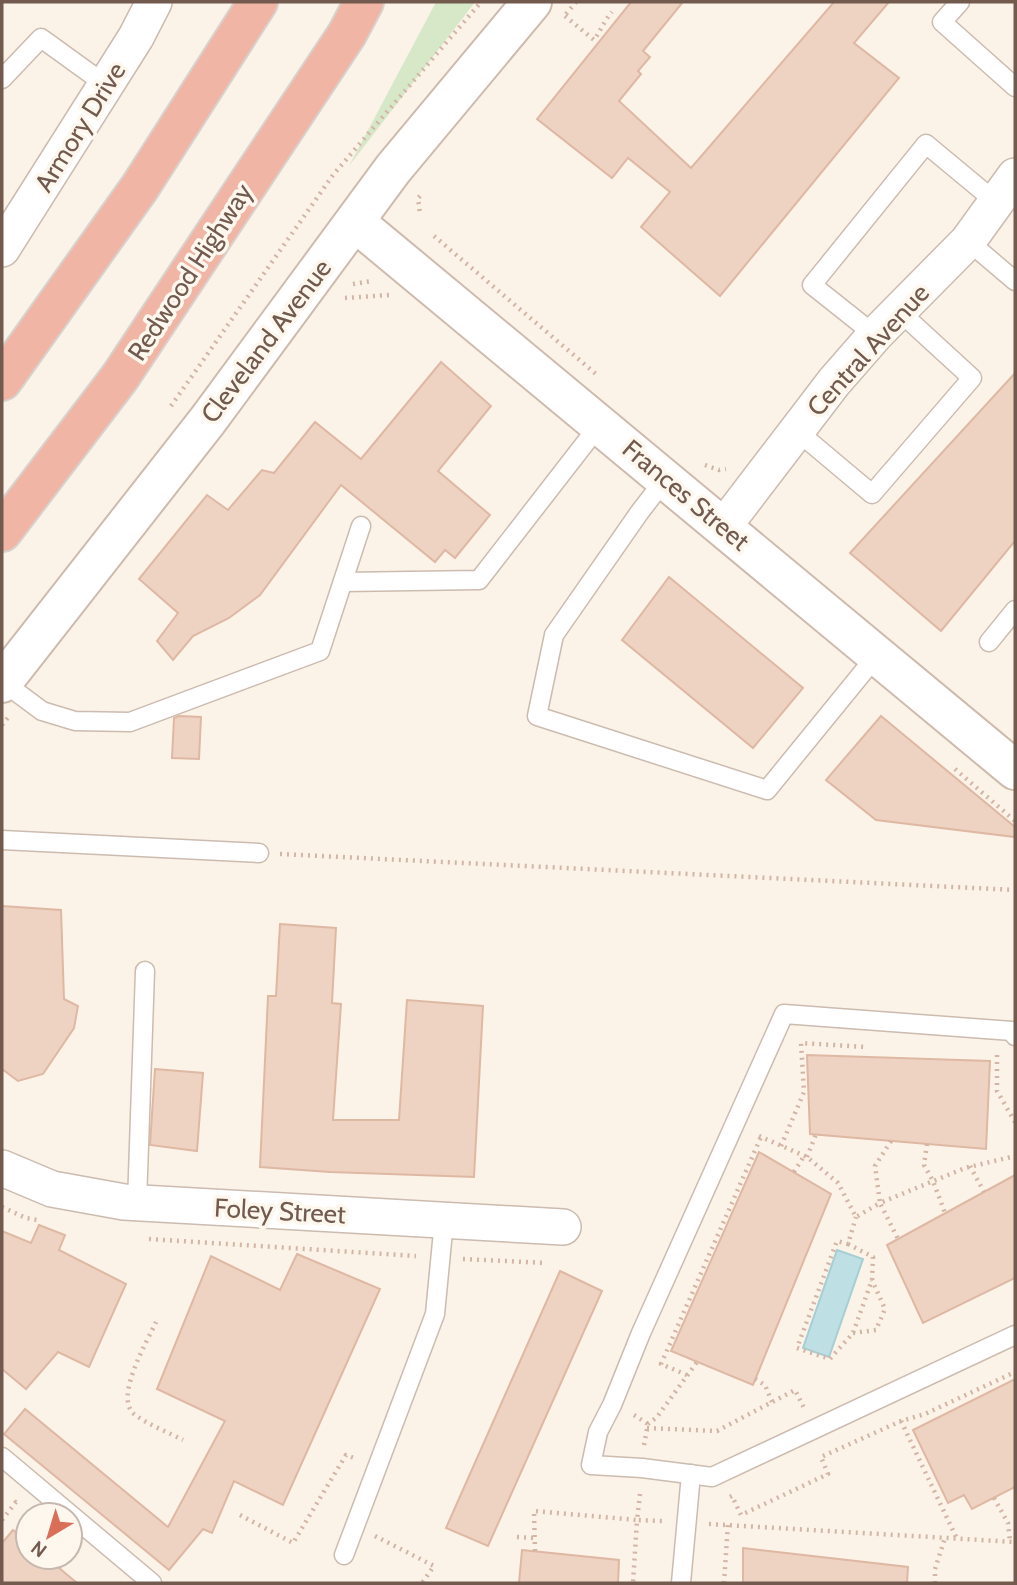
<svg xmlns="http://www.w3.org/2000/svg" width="1017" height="1585" font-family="Cabin,sans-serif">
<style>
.green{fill:#d6e8c8}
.water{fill:#bedfe3;stroke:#a5cfd4;stroke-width:2}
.building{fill:#eed2c2;stroke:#dfb8a4;stroke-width:2}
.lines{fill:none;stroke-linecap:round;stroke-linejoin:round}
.lane-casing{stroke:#ccbbaf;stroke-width:21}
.street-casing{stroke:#ccbbaf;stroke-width:38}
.secondary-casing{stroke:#cebbad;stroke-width:42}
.highway-casing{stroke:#d8d1cd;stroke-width:42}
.path{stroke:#d3b5a5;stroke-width:4.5;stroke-dasharray:2 5;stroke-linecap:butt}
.lane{stroke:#fff;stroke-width:18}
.street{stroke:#fff;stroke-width:35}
.secondary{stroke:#fff;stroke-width:38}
.highway{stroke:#f0b5a4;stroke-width:38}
.labels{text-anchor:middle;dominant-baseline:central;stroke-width:7;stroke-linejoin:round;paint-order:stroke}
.street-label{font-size:26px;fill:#735a4e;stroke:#fef7ee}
</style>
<rect width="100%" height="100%" fill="#fbf3e8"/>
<path class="green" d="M436 2H475L349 166Z"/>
<path class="water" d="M837 1250 863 1259 829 1357 803 1348Z"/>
<g class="building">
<path d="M631 2H683L643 51 650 57 638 71 641 74 619 101 691 168 834 2H889L854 43 899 78 720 296 641 227 670 192 628 158 612 178 537 119Z"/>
<path d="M441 362 491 406 438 471 490 515 455 558 445 550 435 562 341 485 260 595 229 618 193 636 173 660 157 641 178 613 139 579 207 495 228 510 262 470 274 473 315 422 361 459Z"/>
<path d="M1015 373V541L941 631 850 553Z"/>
<path d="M669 577 803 688 753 748 622 640Z"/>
<path d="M179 716 201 717 199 759 172 758 174 718Z"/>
<path d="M881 716 1015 827V837L876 820 826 780Z"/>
<path d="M2 906 61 910 64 999 78 1006 74 1028 43 1074 18 1081 2 1069Z"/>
<path d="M280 924 336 928 332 1003 341 1004 333 1120H399L407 1000 483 1006 474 1177 330 1172 260 1167 268 996H276Z"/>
<path d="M807 1055 990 1061 986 1149 810 1134Z"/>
<path d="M155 1069 203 1073 197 1151 150 1145Z"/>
<path d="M759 1152 831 1194 753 1385 671 1351Z"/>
<path d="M1015 1175V1278L923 1323 887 1245Z"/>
<path d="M39 1225 65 1235 59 1250 126 1284 89 1367 58 1352 26 1389 2 1369V1231L31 1243Z"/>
<path d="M297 1254 380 1289 283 1505 234 1481 212 1533 203 1529 169 1570 4 1434 25 1409 168 1527 225 1421 157 1389 211 1256 280 1290Z"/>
<path d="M560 1271 602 1291 488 1546 446 1528Z"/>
<path d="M1015 1379V1487L972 1509 964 1495 948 1503 913 1430Z"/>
<path d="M13 1530 28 1542V1557H46L77 1583H2V1543Z"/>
<path d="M743 1548 908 1567 907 1583H743Z"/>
<path d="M522 1550 619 1560 618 1583H519Z"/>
</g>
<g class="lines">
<defs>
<g id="lane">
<path d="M960 2 942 22 1015 87"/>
<path d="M2 79 41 38 106 85"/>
<path d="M968 241 1015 281"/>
<path d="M875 335 812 285 926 144 997 203"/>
<path d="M797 431 872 494 972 378 900 312"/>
<path d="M666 478 639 513 554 635 537 716 767 790 877 655"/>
<path d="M343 582 479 580 600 424"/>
<path d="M989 642 1015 610"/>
<path d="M3 682 42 711 75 721 130 722 320 651 361 526"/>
<path d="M2 840 259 853"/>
<path d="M1015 1036 1012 1031 784 1014 641 1333 612 1405 598 1432 591 1465 642 1468 712 1477 1015 1335"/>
<path d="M137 1203 145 971"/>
<path d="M2 1457 152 1583"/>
<path d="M344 1555 435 1314 444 1221"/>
<path d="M681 1583 691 1474"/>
</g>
<g id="street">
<path d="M2 249 136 37 154 2"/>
<path d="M724 526 834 382 875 335 968 241 1015 176"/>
<path d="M2 1168 52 1189 124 1202 563 1227"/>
</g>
<g id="secondary">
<path d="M355 222 1015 770"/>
<path d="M2 683 208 420 393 169 532 2"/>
</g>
<g id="highway">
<path d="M2 381 140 187 258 2"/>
<path d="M2 532 120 377 347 34 364 2"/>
</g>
</defs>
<use href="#lane" class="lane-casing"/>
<use href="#street" class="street-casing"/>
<use href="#secondary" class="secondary-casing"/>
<use href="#highway" class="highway-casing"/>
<g class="path">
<path d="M566 14 576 2"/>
<path d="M565 16 594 40C601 30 604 21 612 12"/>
<path d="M420 196 418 198 420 214"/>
<path d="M434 236 596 374"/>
<path d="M353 284 372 281"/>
<path d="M345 298 389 295"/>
<path d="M171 406 333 175 481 2"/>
<path d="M705 465 719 470 726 469"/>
<path d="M2 725 10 715"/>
<path d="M955 769 1015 821"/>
<path d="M280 854 1015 890"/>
<path d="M997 1055V1091L1015 1122"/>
<path d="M759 1136 807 1157 838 1183 856 1217 880 1203 898 1239"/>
<path d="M891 1141 875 1166 880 1203 965 1168 1015 1156"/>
<path d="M927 1144 924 1165 933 1181 945 1213"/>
<path d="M781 1146 804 1092 801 1043 866 1047"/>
<path d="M807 1157 816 1134"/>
<path d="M970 1166 984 1192"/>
<path d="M794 1172 804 1156"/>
<path d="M2 1207 26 1218 37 1220"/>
<path d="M149 1239 416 1256"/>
<path d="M848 1244 873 1257 872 1280 853 1333 830 1359 797 1348 837 1241 848 1244 856 1217"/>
<path d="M463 1259 546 1263"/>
<path d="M156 1322C147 1342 114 1397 134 1414 148 1425 168 1432 183 1440"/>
<path d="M853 1333 876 1330 885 1309 872 1280"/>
<path d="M687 1375 661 1364 761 1137"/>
<path d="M755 1379 765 1385 772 1402"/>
<path d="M634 1415 648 1424"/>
<path d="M901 1421 957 1539"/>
<path d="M647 1428 717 1431 795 1390 804 1408"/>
<path d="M644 1445 648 1424 657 1417 697 1362"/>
<path d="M640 1494 637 1520 662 1521"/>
<path d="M730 1497 732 1496 741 1515 828 1474 821 1457 901 1421 925 1414 1015 1372"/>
<path d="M994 1498 1008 1523 1010 1542"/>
<path d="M240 1515 293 1543 346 1455 357 1459"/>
<path d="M2 1520 16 1502 20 1505"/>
<path d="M709 1524 1015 1542"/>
<path d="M375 1536 434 1566 422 1583"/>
<path d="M517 1537 535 1538"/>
<path d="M535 1551 534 1511 637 1520 633 1583"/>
<path d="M724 1583 728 1524"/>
<path d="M935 1583V1569L945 1538"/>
</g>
<use href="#lane" class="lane"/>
<use href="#street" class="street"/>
<use href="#secondary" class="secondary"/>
<use href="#highway" class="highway"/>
</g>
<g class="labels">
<g class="street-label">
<text transform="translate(80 127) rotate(-58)">Armory Drive</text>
<text transform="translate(190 272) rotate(-57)">Redwood Highway</text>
<text transform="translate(266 341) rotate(-53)">Cleveland Avenue</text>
<text transform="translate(868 350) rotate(-48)">Central Avenue</text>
<text transform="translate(686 495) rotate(40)">Frances Street</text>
<text transform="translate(280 1211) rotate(3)">Foley Street</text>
</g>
</g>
<rect width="1017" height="1585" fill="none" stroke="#735a4e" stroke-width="7"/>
<g transform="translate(49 1536) rotate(218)"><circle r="33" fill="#fef7ee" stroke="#c6b8ae" stroke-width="2"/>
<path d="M0-5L12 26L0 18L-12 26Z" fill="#da6f58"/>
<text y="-10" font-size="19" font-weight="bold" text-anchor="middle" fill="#735a4e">N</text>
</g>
</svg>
